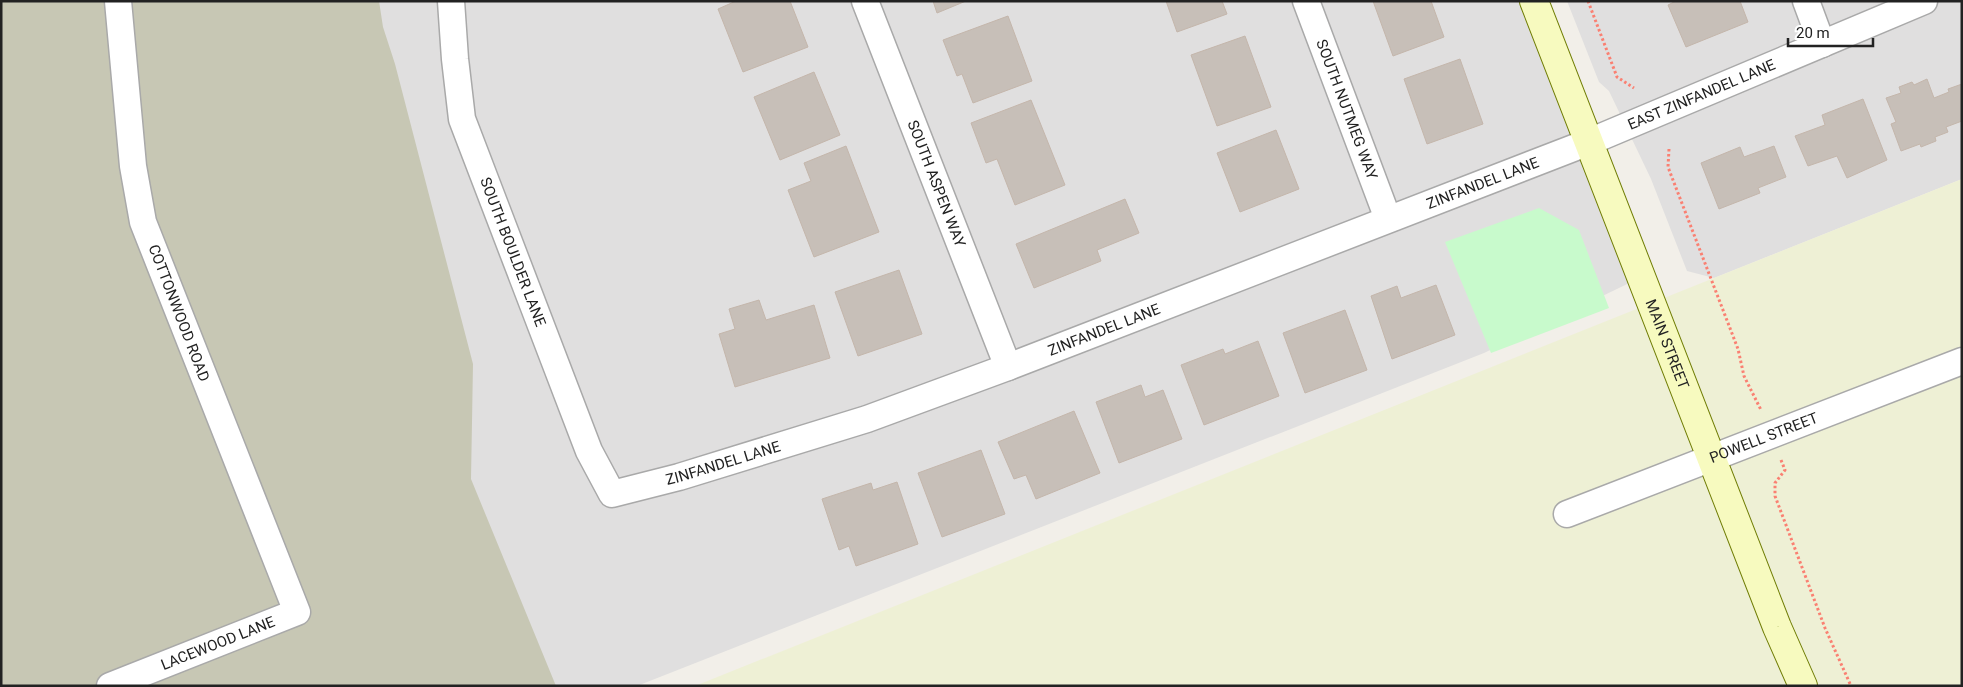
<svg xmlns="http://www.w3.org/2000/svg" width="1963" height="687" font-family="Roboto,sans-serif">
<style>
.residential{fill:#e0dfdf}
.construction{fill:#c7c7b4}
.farmland{fill:#eef0d5}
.park{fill:#c8facc}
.building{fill:#c7bfb8;stroke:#c4b6ab}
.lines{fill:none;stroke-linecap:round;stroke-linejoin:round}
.street-casing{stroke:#a9a9a9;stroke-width:29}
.secondary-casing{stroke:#707d05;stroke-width:30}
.path{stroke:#fa8072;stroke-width:3;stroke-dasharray:2.5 2.5;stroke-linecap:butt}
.street{stroke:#fff;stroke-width:26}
.secondary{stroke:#f7fabf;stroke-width:28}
.labels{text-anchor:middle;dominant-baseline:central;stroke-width:4;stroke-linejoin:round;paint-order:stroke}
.street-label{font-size:15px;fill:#222;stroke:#fff}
</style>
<rect width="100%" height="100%" fill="#f2efe9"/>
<g class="residential">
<path d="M1 1H1527L1648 274 1484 353 637 686H1Z"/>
<path d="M1567 1H1962V179L1714 278 1687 271 1651 179 1609 91 1599 82Z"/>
</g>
<path class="construction" d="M1 1H379L383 27 395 64 473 364 471 479 556 686H1Z"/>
<path class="farmland" d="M1962 179V686H695L1714 278Z"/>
<path class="park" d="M1539 208 1579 230 1609 308 1491 353 1445 242Z"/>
<g class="building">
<path d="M736 1H790L808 47 743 72 718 9Z"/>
<path d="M933 1H966L937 13Z"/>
<path d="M1166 1H1222L1227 14 1177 32Z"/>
<path d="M1373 1H1431L1444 37 1393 56Z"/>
<path d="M1740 1 1748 22 1686 47 1668 5 1676 1Z"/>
<path d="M1008 16 1032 81 973 103 962 74 957 76 943 40Z"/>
<path d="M1245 36 1271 107 1217 126 1191 55Z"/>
<path d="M1460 59 1483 124 1427 144 1404 79Z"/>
<path d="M814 72 840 135 780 160 754 97Z"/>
<path d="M1927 79 1934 98 1949 92 1948 89 1962 84V121L1946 127 1948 132 1935 137 1936 141 1921 147 1920 144 1901 151 1891 124 1896 122 1886 98 1901 93 1899 87 1912 82 1914 85Z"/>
<path d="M1863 99 1887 160 1847 178 1837 156 1808 166 1795 136 1825 125 1822 115Z"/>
<path d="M1031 100 1065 185 1015 205 997 159 986 163 971 123Z"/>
<path d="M1276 130 1299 189 1240 212 1217 153Z"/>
<path d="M846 146 879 232 814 257 788 190 811 181 804 163Z"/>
<path d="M1774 146 1786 177 1758 188 1760 193 1719 209 1701 163 1740 147 1744 157Z"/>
<path d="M1125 199 1139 233 1097 250 1101 261 1034 288 1016 244Z"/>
<path d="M899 270 922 334 858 356 835 292Z"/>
<path d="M1436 285 1455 335 1392 359 1371 296 1397 286 1401 298Z"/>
<path d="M759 300 766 320 814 305 830 358 735 387 719 334 735 329 729 309Z"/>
<path d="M1345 310 1367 370 1305 393 1283 333Z"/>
<path d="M1258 341 1279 396 1204 425 1181 365 1223 349 1225 354Z"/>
<path d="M1141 385 1145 397 1163 390 1182 439 1119 463 1096 402Z"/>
<path d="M1074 411 1100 473 1036 499 1026 475 1014 479 998 442Z"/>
<path d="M981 450 1005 514 942 537 918 473Z"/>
<path d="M897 482 918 544 856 566 849 546 839 550 822 499 871 483 873 490Z"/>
</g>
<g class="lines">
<defs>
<g id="street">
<path id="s1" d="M451 1 455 59 462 119 589 451 612 494 679 477 867 419 1008 367 1589 142 1924 1"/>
<path id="s2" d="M865 1 1008 367"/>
<path id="s3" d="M1306 1 1388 219"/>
<path d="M1806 1 1822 44"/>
<path id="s4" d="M1567 514 1962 361"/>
<path id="s5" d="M110 686 297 612 143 222 133 166 118 1"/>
</g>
<g id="secondary">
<path id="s6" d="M1534 1 1777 627 1803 686"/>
</g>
</defs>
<use href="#street" class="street-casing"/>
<use href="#secondary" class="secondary-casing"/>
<g class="path">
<path d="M1588 1 1617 77 1634 88"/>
<path d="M1669 149 1668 167 1738 349 1744 376 1761 410"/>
<path d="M1781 460 1785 470 1775 483V496L1825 628 1851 686"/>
</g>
<use href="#street" class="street"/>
<use href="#secondary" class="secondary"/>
</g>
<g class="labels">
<g class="street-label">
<text stroke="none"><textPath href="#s1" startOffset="1684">EAST ZINFANDEL LANE</textPath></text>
<text stroke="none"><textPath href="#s3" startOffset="116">SOUTH NUTMEG WAY</textPath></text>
<text stroke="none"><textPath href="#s1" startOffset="1448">ZINFANDEL LANE</textPath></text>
<text stroke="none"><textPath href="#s2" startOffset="196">SOUTH ASPEN WAY</textPath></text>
<text stroke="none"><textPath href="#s1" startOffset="261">SOUTH BOULDER LANE</textPath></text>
<text transform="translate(179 313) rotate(69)">COTTONWOOD ROAD</text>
<text stroke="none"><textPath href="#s1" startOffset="1042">ZINFANDEL LANE</textPath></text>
<text stroke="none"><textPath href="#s6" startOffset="368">MAIN STREET</textPath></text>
<text stroke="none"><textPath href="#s4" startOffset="211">POWELL STREET</textPath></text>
<text stroke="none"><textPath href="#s1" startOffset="638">ZINFANDEL LANE</textPath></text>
<text stroke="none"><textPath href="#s5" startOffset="116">LACEWOOD LANE</textPath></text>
</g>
</g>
<rect width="1963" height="687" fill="none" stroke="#222222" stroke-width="5"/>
<path d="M1788 38v8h85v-8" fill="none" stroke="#222222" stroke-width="2.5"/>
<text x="1796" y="38" font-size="15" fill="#222222" stroke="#ffffff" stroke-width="4" paint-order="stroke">20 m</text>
</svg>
